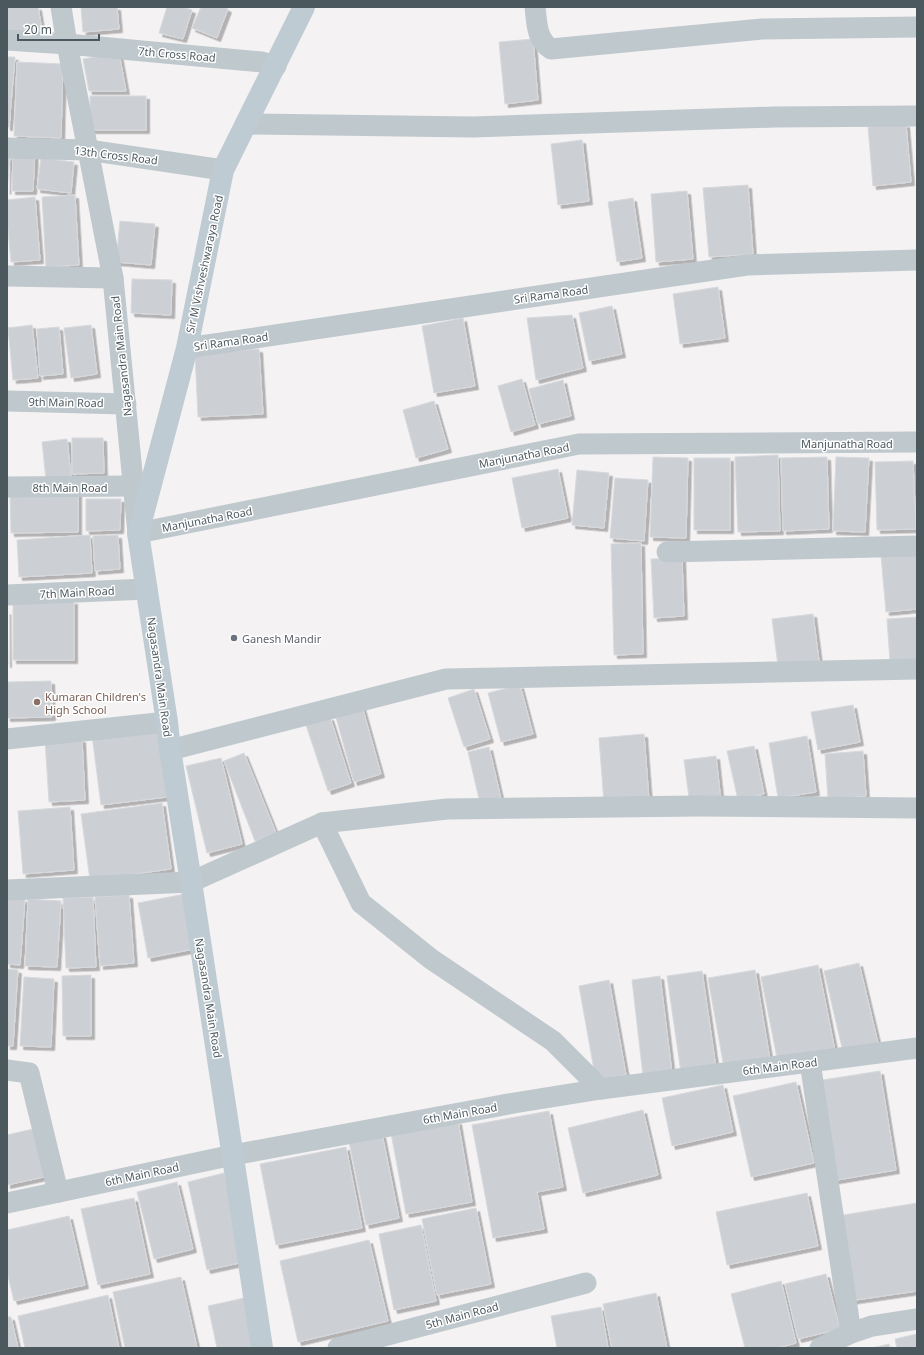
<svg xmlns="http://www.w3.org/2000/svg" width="924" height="1355" font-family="'Noto Sans',sans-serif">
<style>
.building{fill:#ccd0d4;stroke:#d7d9dd;filter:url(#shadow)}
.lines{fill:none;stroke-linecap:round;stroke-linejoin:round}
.street{stroke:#bfc8cd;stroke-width:21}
.secondary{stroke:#bfcbd2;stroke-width:22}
.worship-dot{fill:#6b7280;stroke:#fff;stroke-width:1.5}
.education-dot{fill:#8d6e63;stroke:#fff;stroke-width:1.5}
.labels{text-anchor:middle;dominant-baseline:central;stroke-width:3;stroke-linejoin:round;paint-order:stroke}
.street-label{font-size:11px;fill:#4b585e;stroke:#fff}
.worship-label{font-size:11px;fill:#5b616d;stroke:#fff;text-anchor:start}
.education-label{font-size:11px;fill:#785e54;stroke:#fff;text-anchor:start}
</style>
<defs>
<filter id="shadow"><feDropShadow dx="3.5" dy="3.5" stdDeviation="0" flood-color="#0004"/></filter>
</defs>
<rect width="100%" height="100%" fill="#f4f2f2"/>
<g class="building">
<path d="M7 7H38L42 31 8 36Z"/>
<path d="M81 7H117L119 29 83 32Z"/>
<path d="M167 7H182L192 10 183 39 159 33Z"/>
<path d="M201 7H223L228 9 217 38 192 28Z"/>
<path d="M533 39 538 100 505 104 499 42Z"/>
<path d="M119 53 126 91H89L83 59Z"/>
<path d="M7 57H15L9 127H7Z"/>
<path d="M17 62 63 64 61 138 14 136Z"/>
<rect x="90" y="96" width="56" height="34"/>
<path d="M916 122H917V172Z"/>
<path d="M906 124 911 182 873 186 868 127Z"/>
<path d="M582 140 589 201 558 205 551 144Z"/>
<path d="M13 150H35L33 191H12Z"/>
<path d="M7 156H10L7 191Z"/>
<path d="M41 158 74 162 71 193 37 189Z"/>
<path d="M748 185 753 254 709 257 703 188Z"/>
<path d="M687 191 693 259 656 262 651 194Z"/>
<path d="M75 195 79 265 46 267 42 197Z"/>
<path d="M35 197 40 260 11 262 7 218V200Z"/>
<path d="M633 198 642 258 617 262 608 202Z"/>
<path d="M120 221 155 224 151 265 116 262Z"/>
<path d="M132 279 172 280 171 315 131 313Z"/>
<path d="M718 287 725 338 680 344 673 294Z"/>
<path d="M612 306 622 354 589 361 579 313Z"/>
<path d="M572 315 583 368 536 380 527 318Z"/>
<path d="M463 318 475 386 434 393 422 326Z"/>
<path d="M32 325 38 378 13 380 8 328Z"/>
<path d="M91 325 97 374 71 378 64 328Z"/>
<path d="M59 327 63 374 40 376 37 329Z"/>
<path d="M259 349 263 414 198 417 195 354Z"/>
<path d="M522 379 535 425 511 432 498 386Z"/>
<path d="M563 380 571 416 538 424 529 389Z"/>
<path d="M434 401 448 449 416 458 403 410Z"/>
<path d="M72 438H103L104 473 72 474Z"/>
<path d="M67 439 71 477 46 480 42 442Z"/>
<path d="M778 455 780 531 738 532 735 457Z"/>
<path d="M653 457 688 458 686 538 650 537Z"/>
<path d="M827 457 829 529 783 531 781 458Z"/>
<path d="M836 457 869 458 865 532 833 531Z"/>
<rect x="694" y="458" width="36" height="72"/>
<path d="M913 461 916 529 877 530 875 462Z"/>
<path d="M558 469 568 518 522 528 512 478Z"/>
<path d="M577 470 609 473 604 528 572 525Z"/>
<path d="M615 478 648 480 644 541 610 538Z"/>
<path d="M78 491V532L11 533 10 492Z"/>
<path d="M86 499H121L120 530 86 531Z"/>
<path d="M90 535 92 573 19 577 17 540Z"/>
<path d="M118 535 120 569 95 571 93 536Z"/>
<path d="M641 543 643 654 614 655 611 544Z"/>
<path d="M917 552V609L886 612 881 556Z"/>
<path d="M682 558 684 616 654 618 651 559Z"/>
<rect x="13" y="601" width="61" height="59"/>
<path d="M7 611 8 664H7Z"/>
<path d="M813 614 819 661 778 666 772 619Z"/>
<path d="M917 617V660L890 662 887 619Z"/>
<path d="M51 681 52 717 7 718V682Z"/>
<path d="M520 685 533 734 501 742 488 693Z"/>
<path d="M474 689 490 739 464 747 448 698Z"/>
<path d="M853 705 860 742 818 750 811 712Z"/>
<path d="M362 706 381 774 354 782 335 714Z"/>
<path d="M330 717 351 783 328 791 306 725Z"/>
<path d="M157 726 167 797 101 805 92 735Z"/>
<path d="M644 734 649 800 604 803 599 738Z"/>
<path d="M807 736 816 792 778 798 769 743Z"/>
<path d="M82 739 85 800 49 802 45 740Z"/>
<path d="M754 746 764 794 738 800 727 751Z"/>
<path d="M489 747 501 799 480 803 468 752Z"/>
<path d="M863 751 866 796 828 799 825 754Z"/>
<path d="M244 753 276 833 255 841 224 761Z"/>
<path d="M716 756 721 802 690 805 684 760Z"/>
<path d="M221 758 242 844 207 853 186 766Z"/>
<path d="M162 803 171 869 90 880 81 814Z"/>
<path d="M70 807 74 870 23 874 18 811Z"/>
<path d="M185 894 194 949 148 958 138 903Z"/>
<path d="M129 895 134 963 100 966 95 897Z"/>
<path d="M93 897 96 967 66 968 63 898Z"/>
<path d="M7 898 25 899 20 965 7 964Z"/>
<path d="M28 899 61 901 57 967 25 966Z"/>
<path d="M859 963 878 1043 843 1052 824 971Z"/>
<path d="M818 965 835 1051 778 1063 761 977Z"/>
<path d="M7 969 18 970 13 1046H7Z"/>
<path d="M755 970 770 1060 724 1068 708 978Z"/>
<path d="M702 971 716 1068 681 1073 667 976Z"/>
<path d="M91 975V1036H63L62 976Z"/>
<path d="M660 976 672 1073 643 1076 632 980Z"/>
<path d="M24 977 54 979 51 1047 20 1046Z"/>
<path d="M609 980 626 1075 596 1081 579 986Z"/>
<path d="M880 1071 896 1170 831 1181 816 1081Z"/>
<path d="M796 1082 814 1163 751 1177 733 1096Z"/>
<path d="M723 1085 733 1132 672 1146 662 1098Z"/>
<path d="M643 1110 658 1175 583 1193 568 1128Z"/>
<path d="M549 1111 563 1187 537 1192 544 1229 493 1238 472 1125Z"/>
<path d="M458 1121 472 1202 406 1214 391 1133Z"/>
<path d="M37 1128 48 1176 7 1185V1135Z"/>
<path d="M382 1134 399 1218 366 1225 349 1142Z"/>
<path d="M346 1147 362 1228 276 1245 260 1164Z"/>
<path d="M224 1173 244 1262 207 1270 188 1182Z"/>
<path d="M177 1182 193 1249 154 1259 137 1192Z"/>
<path d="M807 1193 818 1246 727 1265 716 1212Z"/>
<path d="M134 1198 150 1274 98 1285 81 1209Z"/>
<path d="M917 1203V1291L849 1301 837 1216Z"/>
<path d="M476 1208 491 1284 437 1295 422 1219Z"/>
<path d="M69 1216 85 1285 14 1301 7 1272V1230Z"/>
<path d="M421 1225 436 1301 394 1310 379 1234Z"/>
<path d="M369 1240 388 1321 298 1342 280 1261Z"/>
<path d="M826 1274 840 1329 798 1339 785 1284Z"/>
<path d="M181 1277 197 1348H125L113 1292Z"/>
<path d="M781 1281 796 1343 778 1348H745L731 1294Z"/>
<path d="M656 1293 667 1348H612L603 1304Z"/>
<path d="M108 1295 119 1348H25L18 1316Z"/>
<path d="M244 1298 255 1347 249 1348H217L208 1306Z"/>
<path d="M601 1307 608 1348H557L551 1316Z"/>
<path d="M7 1317H11L18 1348H7Z"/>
<path d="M917 1334V1348H897L895 1339Z"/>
<path d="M889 1344 890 1348H872Z"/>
</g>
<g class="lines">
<g class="street">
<path d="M61 7 67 44 88 150 113 278 138 533 579 444 917 442"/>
<path d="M535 7C537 23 536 39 551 49L762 29 917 27"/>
<path d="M7 40 67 44 262 62 276 66"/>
<path d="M246 124 473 127 774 117 917 116"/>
<path d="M7 148 88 150 223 170"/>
<path d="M7 276 113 278"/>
<path d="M187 348 747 265 917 260"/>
<path d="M7 401 126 404"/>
<path d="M7 487 134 486"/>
<path d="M667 552 917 546"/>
<path d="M7 595 147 589"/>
<path d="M7 739 167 722"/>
<path d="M170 750 446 679 917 669"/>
<path d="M322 823 361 903 431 959 553 1041 601 1089"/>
<path d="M7 890 191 882 322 823 447 809 698 806 917 808"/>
<path d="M810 1062 851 1333"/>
<path d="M7 1070 29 1073 58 1192"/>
<path d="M7 1203 233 1155 514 1103 601 1089 917 1048"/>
<path d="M338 1348 586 1283"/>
<path d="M820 1348 851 1333 872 1326 917 1319"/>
</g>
<path class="secondary" d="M262 1348 191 882 170 750 167 722 138 533 187 348 223 170 304 7"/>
</g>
<circle class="worship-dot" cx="234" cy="638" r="4"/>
<circle class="education-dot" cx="37" cy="702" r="4"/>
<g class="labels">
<g class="street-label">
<text transform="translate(177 54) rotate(5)">7th Cross Road</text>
<text transform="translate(116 155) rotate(7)">13th Cross Road</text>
<text transform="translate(204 264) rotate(-78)">Sir M Vishveshwaraya Road</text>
<text transform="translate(551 294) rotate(-8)">Sri Rama Road</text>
<text transform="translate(231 341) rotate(-8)">Sri Rama Road</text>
<text transform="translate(121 356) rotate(-96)">Nagasandra Main Road</text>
<text transform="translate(66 402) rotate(1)">9th Main Road</text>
<text x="847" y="443">Manjunatha Road</text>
<text transform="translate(524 455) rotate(-11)">Manjunatha Road</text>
<text x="70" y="487">8th Main Road</text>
<text transform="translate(207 519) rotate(-11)">Manjunatha Road</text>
<text transform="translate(77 592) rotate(-3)">7th Main Road</text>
<text transform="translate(160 677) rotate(82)">Nagasandra Main Road</text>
<text transform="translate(209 998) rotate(81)">Nagasandra Main Road</text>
<text transform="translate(780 1066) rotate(-7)">6th Main Road</text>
<text transform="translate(460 1113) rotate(-10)">6th Main Road</text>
<text transform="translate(142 1174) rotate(-12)">6th Main Road</text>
<text transform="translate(462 1315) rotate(-15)">5th Main Road</text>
</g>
<g class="worship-label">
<text x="242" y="638">Ganesh Mandir</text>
</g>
<g class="education-label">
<text x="45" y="696">Kumaran Children's<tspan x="45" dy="13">High School</tspan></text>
</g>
</g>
<rect width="924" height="1355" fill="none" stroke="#4b585e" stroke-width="16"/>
<path d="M18 34v6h81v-6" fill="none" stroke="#4b585e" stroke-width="2"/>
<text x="24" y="34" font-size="12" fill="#4b585e" stroke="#ffffff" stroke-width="3" paint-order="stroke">20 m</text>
</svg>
